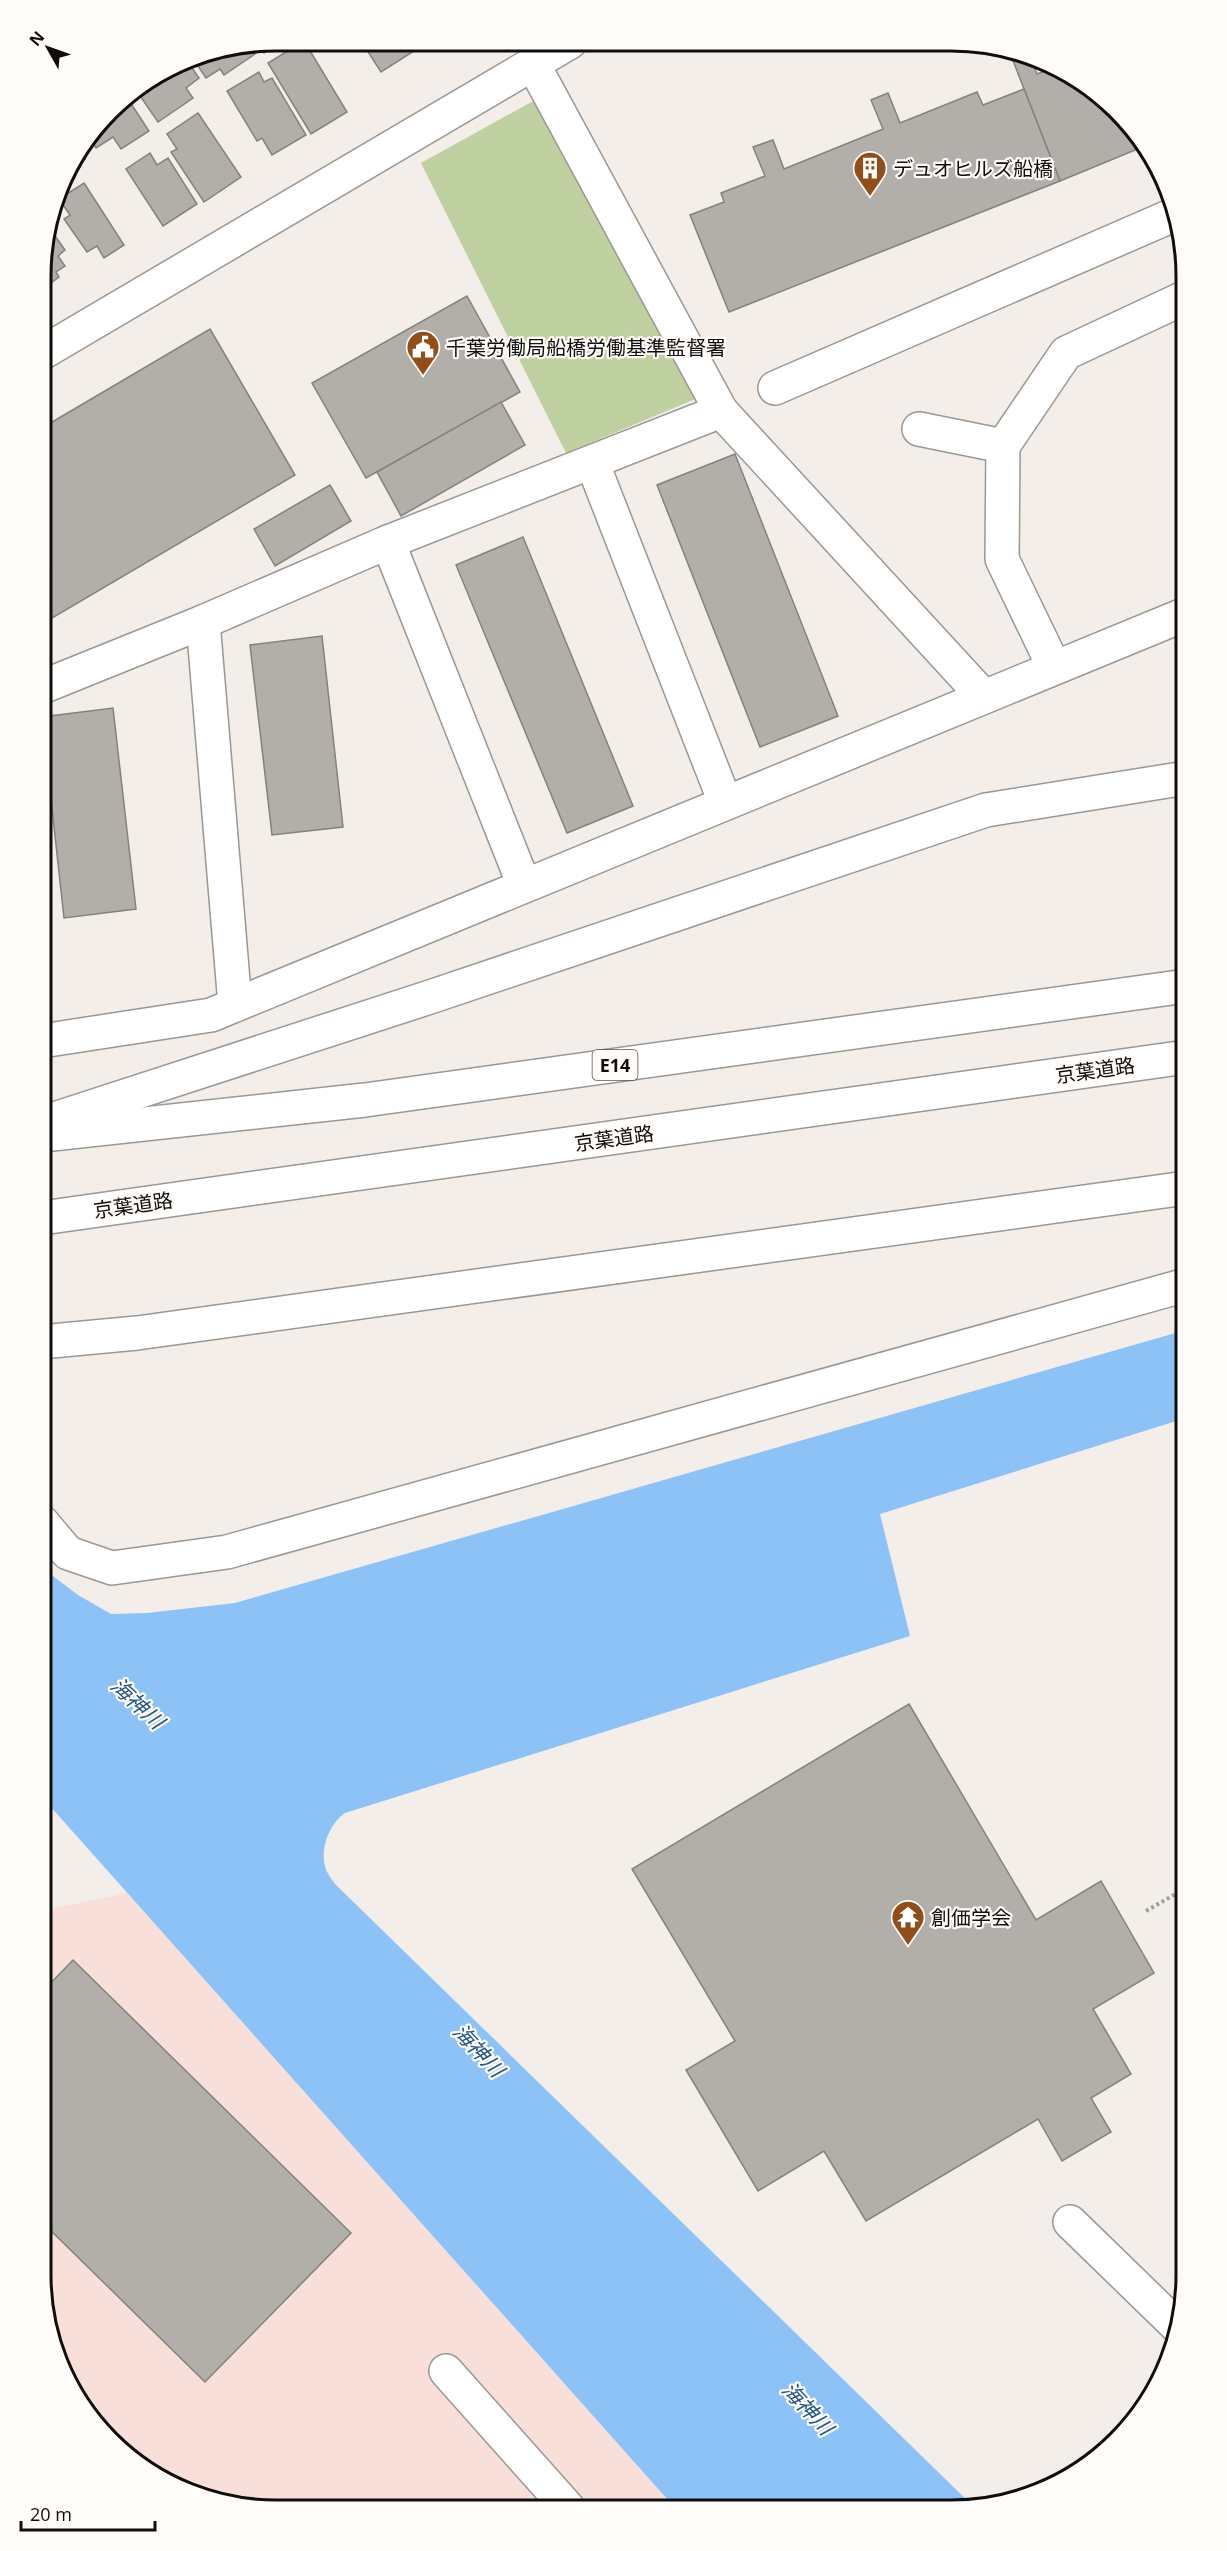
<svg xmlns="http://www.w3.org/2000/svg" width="1227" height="2551" font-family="'Open Sans','Noto Sans JP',sans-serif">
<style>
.industrial{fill:#f9dfda}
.green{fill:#bfd0a1}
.water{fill:#8dc2f7}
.building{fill:#b2aea9;stroke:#85817c;stroke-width:1.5}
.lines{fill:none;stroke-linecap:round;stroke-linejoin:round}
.minor-casing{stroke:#9b9792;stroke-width:36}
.highway-casing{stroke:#9b9792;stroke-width:36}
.path{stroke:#a39f9b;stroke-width:4;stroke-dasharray:3 3;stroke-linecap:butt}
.minor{stroke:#fff;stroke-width:33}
.highway{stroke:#fff;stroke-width:33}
.labels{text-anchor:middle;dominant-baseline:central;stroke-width:4.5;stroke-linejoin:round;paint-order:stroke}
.shield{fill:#fffcf9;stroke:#575553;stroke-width:1.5}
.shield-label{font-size:18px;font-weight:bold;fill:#0f0e0c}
.poi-label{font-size:20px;fill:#0f0e0c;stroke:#fffcf9;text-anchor:start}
.street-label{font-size:20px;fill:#0f0e0c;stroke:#fffcf9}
.water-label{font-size:21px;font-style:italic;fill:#1e5586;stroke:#fffcf9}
.rim{fill:none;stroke:#0f0e0c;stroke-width:3}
</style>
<rect width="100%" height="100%" fill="#f3eee9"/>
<path class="industrial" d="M127 1893 676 2509 230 2506 172 2486 120 2452 80 2406 49 2336 41 2275V1911Z"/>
<path class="green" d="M535 100 698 398 566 453 421 163Z"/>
<path class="water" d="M1186 1330V1418L880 1514 910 1636 345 1813C330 1823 320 1848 325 1866 326 1872 331 1878 335 1884L974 2507 951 2510 746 2509 743 2506 736 2509H676L41 1796V1567L78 1595 111 1614 147 1613 235 1603Z"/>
<g class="building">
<path d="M276 40 283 41 264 53 258 44Z"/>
<path d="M304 41 347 112 311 134 268 63Z"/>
<path d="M361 41H408L414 51 381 72Z"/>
<path d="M253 45 258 52 224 75 220 69 206 78 192 57Z"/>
<path d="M1015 51 1030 56 1037 74 1057 66 1107 99 1145 146 1060 181 1010 53Z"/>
<path d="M186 59 199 78 186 88 193 98 158 122 136 90Z"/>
<path d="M259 72 264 82 272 78 306 135 272 155 262 138 257 141 227 91Z"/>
<path d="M1024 89 1060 181 729 312 690 215 724 202 721 193 765 176 753 147 773 140 784 169 883 129 871 100 888 93 900 123 977 92 983 105Z"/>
<path d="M126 96 149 131 121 149 113 137 96 148 90 139 120 99Z"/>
<path d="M198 113 241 177 204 202 171 152 177 149 167 134Z"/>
<path d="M81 151 85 159 70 168 75 177 61 186 65 172Z"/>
<path d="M150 153 157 165 168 158 197 204 163 226 126 169Z"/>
<path d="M84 183 124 245 104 258 97 246 87 252 64 219 70 215 59 199Z"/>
<path d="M48 226 65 250 58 256 65 266 56 272 59 277 42 289V246Z"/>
<path d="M467 296 520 392 366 478 312 383Z"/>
<path d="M210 329 295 475 42 624V428Z"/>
<path d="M501 402 525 445 401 516 377 472Z"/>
<path d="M735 454 838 716 760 747 657 485Z"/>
<path d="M330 485 351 521 275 566 254 529Z"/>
<path d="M523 537 633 806 567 833 456 565Z"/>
<path d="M322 636 343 827 272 835 250 645Z"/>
<path d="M113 708 136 909 64 918 42 717Z"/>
<path d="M909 1704 1036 1920 1101 1881 1154 1973 1093 2009 1131 2074 1091 2098 1111 2132 1062 2161 1038 2119 866 2221 824 2151 758 2191 686 2070 735 2041 632 1869Z"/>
<path d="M73 1960 351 2233 205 2382 41 2221V1993Z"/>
</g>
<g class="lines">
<defs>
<g id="minor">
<path d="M533 64 721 411 983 696"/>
<path d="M42 353 570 42"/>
<path d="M775 388 1178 213"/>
<path d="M919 429 1003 446"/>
<path d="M592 462 725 802"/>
<path d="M388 542 524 885"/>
<path d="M203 622 235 1005"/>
<path d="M1054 667 1002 559 1003 446 1066 353 1186 297"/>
<path d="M42 687 203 622 388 542 721 411"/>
<path d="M42 1041 211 1015 1186 614"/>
<path d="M41 1342 137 1333 1186 1188"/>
<path d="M41 1521 68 1553 112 1568 227 1552 1186 1285"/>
<path d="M1070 2222 1178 2327"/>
<path d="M446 2371 568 2508"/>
</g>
<g id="highway">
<path d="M42 1123 430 997 986 810 1186 778"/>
<path d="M52 1134 365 1100 1186 986"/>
<path d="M42 1218 1186 1057"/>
</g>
</defs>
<use href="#minor" class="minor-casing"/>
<use href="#highway" class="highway-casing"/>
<path class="path" d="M1146 1911 1186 1888"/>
<use href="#minor" class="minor"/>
<use href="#highway" class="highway"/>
</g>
<defs>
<symbol id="building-pin" viewBox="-11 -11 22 30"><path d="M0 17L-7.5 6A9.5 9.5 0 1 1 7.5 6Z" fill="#904e1b" stroke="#fffcf9"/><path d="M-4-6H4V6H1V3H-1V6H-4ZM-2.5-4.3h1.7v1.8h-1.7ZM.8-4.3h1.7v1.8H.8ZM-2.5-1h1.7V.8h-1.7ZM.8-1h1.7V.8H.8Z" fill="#fff"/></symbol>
<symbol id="civic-pin" viewBox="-11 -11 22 30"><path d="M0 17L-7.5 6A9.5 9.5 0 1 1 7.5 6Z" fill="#904e1b" stroke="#fffcf9"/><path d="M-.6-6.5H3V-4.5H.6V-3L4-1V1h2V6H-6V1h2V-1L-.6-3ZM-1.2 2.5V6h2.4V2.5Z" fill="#fff"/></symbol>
<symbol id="temple-pin" viewBox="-11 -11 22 30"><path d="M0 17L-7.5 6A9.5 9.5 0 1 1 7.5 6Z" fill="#904e1b" stroke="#fffcf9"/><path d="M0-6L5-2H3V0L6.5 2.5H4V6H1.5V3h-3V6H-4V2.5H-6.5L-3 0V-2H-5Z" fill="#fff"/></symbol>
</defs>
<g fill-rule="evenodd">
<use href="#building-pin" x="851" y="149" width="38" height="52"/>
<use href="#civic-pin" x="404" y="328" width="38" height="52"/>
<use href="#temple-pin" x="889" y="1898" width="38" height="52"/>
</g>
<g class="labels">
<rect class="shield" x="592.5" y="1050" width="45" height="30" rx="4.5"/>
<g class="shield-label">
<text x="615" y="1065">E14</text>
</g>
<g class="poi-label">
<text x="893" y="168">デュオヒルズ船橋</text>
<text x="446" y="347">千葉労働局船橋労働基準監督署</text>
<text x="931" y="1917">創価学会</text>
</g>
<g class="street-label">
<text transform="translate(1095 1070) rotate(-8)">京葉道路</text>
<text transform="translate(614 1138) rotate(-8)">京葉道路</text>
<text transform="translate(133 1205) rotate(-8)">京葉道路</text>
</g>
<g class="water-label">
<text transform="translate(138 1703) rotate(43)">海神川</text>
<text transform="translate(479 2050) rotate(47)">海神川</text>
<text transform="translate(808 2408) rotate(47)">海神川</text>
</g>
</g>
<path d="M0 0H1227V2551H0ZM276 51H951A225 225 0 0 1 1176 276V2275A225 225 0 0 1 951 2500H276A225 225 0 0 1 51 2275V276A225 225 0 0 1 276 51Z" fill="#fffcf9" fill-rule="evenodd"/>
<path class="rim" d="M276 51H951A225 225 0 0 1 1176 276V2275A225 225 0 0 1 951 2500H276A225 225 0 0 1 51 2275V276A225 225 0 0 1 276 51Z"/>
<g transform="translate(48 48) rotate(310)" stroke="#fffcf9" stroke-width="4.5" paint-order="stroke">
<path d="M0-4.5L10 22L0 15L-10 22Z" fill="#0f0e0c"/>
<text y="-9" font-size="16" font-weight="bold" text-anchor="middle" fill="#0f0e0c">N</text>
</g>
<path d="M21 2521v9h134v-9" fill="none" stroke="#0f0e0c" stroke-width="3"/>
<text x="30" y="2521" font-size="18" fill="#0f0e0c" stroke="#fffcf9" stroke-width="4.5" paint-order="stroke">20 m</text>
</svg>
